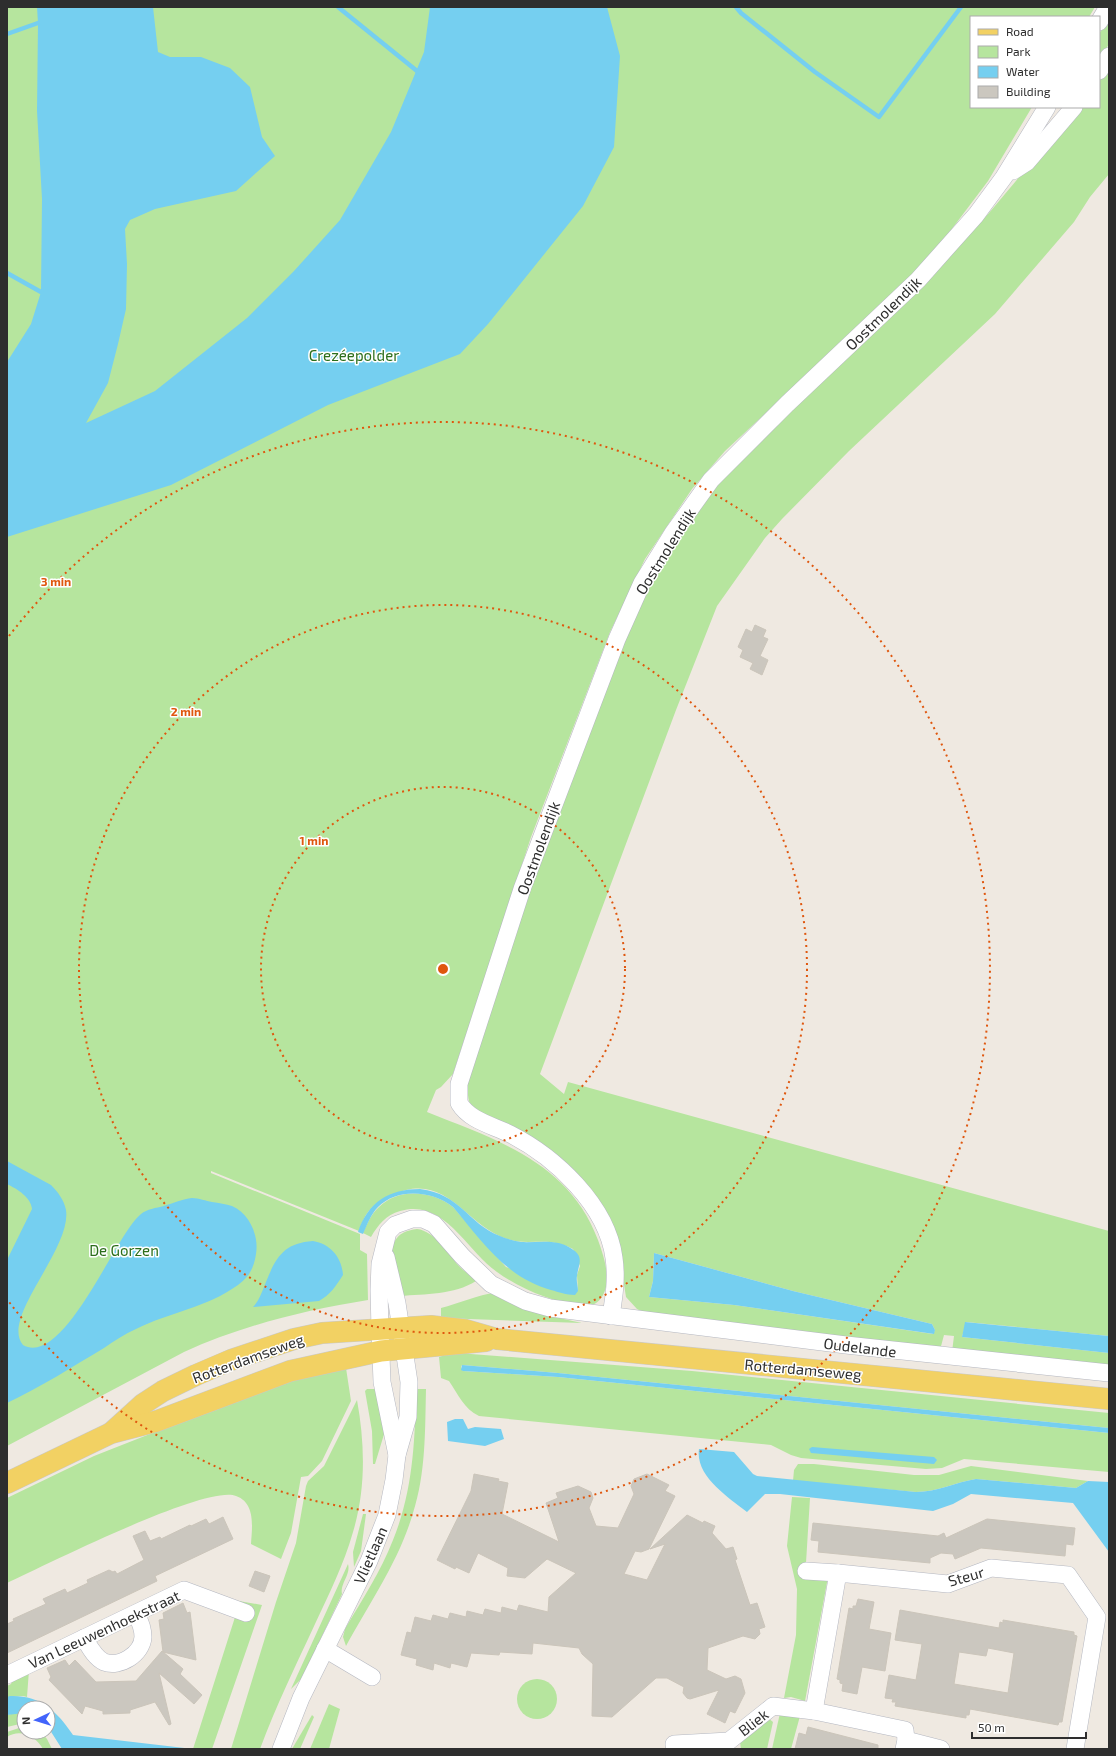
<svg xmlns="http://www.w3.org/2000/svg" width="1116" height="1756" font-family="'Exo 2',sans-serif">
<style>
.green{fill:#b6e59e;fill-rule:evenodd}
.water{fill:#75cff0}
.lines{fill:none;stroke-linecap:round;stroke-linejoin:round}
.stream{stroke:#75cff0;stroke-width:4.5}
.building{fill:#cbc7bf;stroke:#cbc5ba;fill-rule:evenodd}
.minor-casing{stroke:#b4b7c1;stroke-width:18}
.major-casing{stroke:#c9c9c9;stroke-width:22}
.minor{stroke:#fff;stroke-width:17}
.major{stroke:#f2d163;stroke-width:21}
.ring{fill:none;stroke:#df570e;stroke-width:2;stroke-dasharray:2 4}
.labels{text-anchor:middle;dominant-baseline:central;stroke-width:3;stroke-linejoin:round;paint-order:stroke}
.street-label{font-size:15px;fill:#2e2e2e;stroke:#fff}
.park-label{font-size:15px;fill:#2c6e1b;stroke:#fff}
.centre{fill:#df570e;stroke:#fff;stroke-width:2}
.ring-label{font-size:12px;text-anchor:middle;font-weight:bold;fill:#df570e;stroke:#fff;stroke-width:3;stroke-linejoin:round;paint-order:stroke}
</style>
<rect width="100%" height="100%" fill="#efe9e1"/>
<g class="green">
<path d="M7 7H1095L1089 17H971V107H1032L988 181 945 238 896 292 725 451 692 489 645 559 610 632 531 837 453 1074 441 1087 436 1090 427 1112C497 1140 569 1162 598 1240 603 1254 609 1271 606 1287 603 1299 596 1307 583 1306 553 1302 522 1290 497 1272 466 1250 444 1198 400 1211 386 1215 378 1225 371 1237L363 1233C367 1224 371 1214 379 1207 399 1187 433 1191 453 1207L506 1267 578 1291 577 1275 580 1266 573 1249C565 1245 558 1243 550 1242 535 1241 521 1244 507 1239 464 1225 447 1170 392 1195 372 1204 366 1211 359 1231L211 1171V1173L360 1234V1250L367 1254 368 1300C305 1310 241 1326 184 1352L7 1446Z"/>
<path d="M1109 17V44L1099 60V34Z"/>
<path d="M1109 66V174L1090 197 1074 222 995 314 849 451 782 519 765 538 717 606 676 710 540 1074 564 1094 568 1082 1109 1231V1336L966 1322 962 1337 1109 1353V1367L952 1352 954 1336 944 1335 940 1350 643 1312 637 1309 626 1297 622 1272 601 1208 471 1106C467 1098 468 1092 468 1083L528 891 617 652 656 568 723 475 948 257 989 213 1078 107H1099V82ZM654 1253 793 1291 932 1324 935 1330 933 1334 734 1305 649 1297 653 1281Z"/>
<path d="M417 1229C435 1231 448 1254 459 1266 465 1272 471 1276 476 1281 454 1295 425 1294 400 1296 395 1271 378 1233 417 1229Z"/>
<path d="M495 1293C526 1309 548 1316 582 1323L441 1318V1308C458 1304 479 1294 495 1293Z"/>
<path d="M458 1353 692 1371 1109 1413V1428L558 1373 462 1365 461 1367 463 1371 558 1377 1109 1433V1472L964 1459 942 1468 926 1469 801 1458 791 1455 771 1445 479 1416C464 1409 458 1394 449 1381L441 1378 439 1357 445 1355Z"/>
<path d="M346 1368 351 1401 322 1461 308 1476 301 1477 291 1533 281 1559 251 1544C252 1528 256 1503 236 1496 206 1484 44 1566 7 1583V1498L94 1456 277 1384Z"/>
<path d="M367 1389H378L385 1431 375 1464H373L372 1431 365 1391Z"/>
<path d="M416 1389H426C425 1430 426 1473 413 1513 399 1561 370 1602 346 1646L343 1637 345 1629C362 1600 381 1571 393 1540 413 1491 415 1441 416 1389Z"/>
<path d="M357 1400C365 1444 366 1489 353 1532 344 1564 329 1594 315 1624 296 1665 276 1706 260 1749H231L276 1602 296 1543 306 1486 308 1481 324 1466Z"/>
<path d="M798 1464H814L914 1475H939L971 1466 1088 1481 1076 1488 976 1479C956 1482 937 1492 916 1492L793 1481 794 1470Z"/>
<path d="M792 1497 810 1498 806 1563 828 1577 805 1701 791 1697 784 1698 796 1635 797 1589 787 1546Z"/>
<path d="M363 1514H366L361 1551 354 1567 353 1552Z"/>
<path d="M348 1564C351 1575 340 1583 342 1594L302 1678 291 1689Z"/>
<path d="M239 1601 262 1605 212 1749H193L236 1614Z"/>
<path d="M29 1670 27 1697 23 1696 7 1697V1686L11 1684 14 1676Z"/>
<circle cx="537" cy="1699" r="20"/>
<path d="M329 1704 340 1709 329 1749H310Z"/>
<path d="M20 1712 24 1713V1723L7 1727V1715Z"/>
<path d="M780 1713 800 1716 791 1749H772Z"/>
<path d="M312 1715 314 1717 300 1749H292Z"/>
<path d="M768 1718 773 1722 767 1749H741L740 1742Z"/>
<path d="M19 1728H24V1732H41L47 1739 52 1749H43C36 1736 20 1728 7 1737V1732Z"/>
</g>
<g class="water">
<path d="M37 7H153L158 52 170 57H201L230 68 250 87 262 137 275 156 236 191 155 209 130 220 125 229 127 264 126 309 118 344 108 383 86 423 155 391 247 318 294 271 340 220 391 132 424 52 430 7H607L620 56 614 147 583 206 488 324 460 354 328 405 171 485 7 537V362L31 324 41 292 42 199 37 111 38 23Z"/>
<path d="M7 1161 51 1185C58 1192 64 1200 66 1210 72 1249 0 1318 23 1345 64 1368 115 1235 141 1214 147 1209 156 1208 164 1206 173 1203 183 1199 192 1198 199 1198 206 1201 212 1202 219 1203 226 1204 232 1206 250 1214 259 1236 256 1254 254 1268 249 1277 238 1285 206 1308 170 1312 136 1329 125 1334 114 1341 104 1348 72 1367 41 1387 7 1403V1260L32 1209C31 1197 17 1189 7 1184Z"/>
<path d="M420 1189C461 1194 467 1223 500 1236 507 1239 514 1241 521 1242 538 1243 557 1238 572 1249 585 1257 578 1265 577 1276 576 1281 578 1286 578 1291L575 1295C566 1295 559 1292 551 1290 505 1277 482 1241 453 1207 433 1191 398 1187 378 1207 371 1214 367 1225 363 1234L358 1232C368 1202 389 1189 420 1189Z"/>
<path d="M313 1241C331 1244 342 1258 343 1275 336 1286 330 1295 319 1301L253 1307C260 1300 262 1291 266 1282 276 1257 284 1243 313 1241Z"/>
<path d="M654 1253 793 1291 932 1324 935 1330 934 1334 734 1305 649 1297 653 1281Z"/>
<path d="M965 1322 1109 1336V1353L962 1337Z"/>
<path d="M462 1365 558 1373 1109 1428V1433L558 1377 463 1371 461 1370Z"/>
<path d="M455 1419H463L468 1429 475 1427 501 1429 504 1439 485 1446 448 1441 447 1422Z"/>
<path d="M812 1447 934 1457 937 1460 934 1464 811 1453 809 1449Z"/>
<path d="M699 1449 734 1452 753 1474 757 1476 916 1492C937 1492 956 1482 976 1479L1076 1488 1088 1481 1109 1482V1552L1073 1503 971 1494 953 1504 933 1511 780 1494H765L747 1512C728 1497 695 1476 699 1449Z"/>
<path d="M10 1696C40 1695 57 1711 73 1735L193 1749H62L48 1727V1708H24V1713L7 1715V1697Z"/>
</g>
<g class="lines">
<g class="stream">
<path d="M338 7 417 71"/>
<path d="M736 7 741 13 815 72 879 117 961 7"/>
<path d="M7 34 38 23"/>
<path d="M7 273 41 292"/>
</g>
</g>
<g class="building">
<path d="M755 625 766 630 763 637 768 639 760 656 768 660 762 675 750 669 753 663 740 657 743 650 738 647 746 629 752 632Z"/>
<path d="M474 1474 499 1479 498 1481 508 1483 502 1514 559 1542 546 1503 558 1498 556 1493 578 1486 591 1492 593 1498 589 1508 596 1526 618 1528 634 1494 631 1486 634 1479 647 1474 669 1485 665 1491 675 1496 649 1549 641 1552 635 1551 624 1574 647 1580 665 1544 650 1549 687 1515 703 1523 704 1521 715 1526 712 1533 726 1549 733 1547 737 1559 735 1560 750 1605 757 1603 765 1627 759 1629 760 1634 755 1639 743 1636 708 1648 707 1670 726 1679 735 1676 741 1679 745 1693 735 1713 730 1711 725 1723 707 1714 719 1690 690 1699 687 1698 683 1693 684 1687 667 1678H656L612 1717 592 1716 593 1664 582 1654 579 1648 533 1643 532 1654 500 1652 499 1655 471 1653 467 1667 451 1663 450 1668 434 1663 433 1670 416 1665 417 1659 401 1655 407 1632 411 1633 415 1617 431 1621 433 1615 448 1619 450 1613 466 1617 467 1611 483 1615 485 1609 501 1613 502 1607 517 1611 519 1605 548 1612 549 1597 576 1573 547 1559 525 1578 507 1576 508 1568 478 1553 469 1573 456 1567 455 1569 437 1560 471 1491Z"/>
<path d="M223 1517 233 1539 155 1576 157 1581 7 1653V1624L14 1621 13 1619 46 1604 43 1599 65 1589 67 1593 88 1583 87 1580 109 1570 113 1572 115 1571 117 1574 144 1560 133 1536 145 1531 150 1541 160 1537 161 1539 190 1525 191 1526 206 1519 209 1524Z"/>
<path d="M987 1519 1075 1528 1073 1545 1066 1544 1065 1556 981 1548 955 1559 953 1554 941 1553 930 1558V1563L818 1552 819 1541 811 1540 813 1523 938 1536 944 1533 946 1538Z"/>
<path d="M255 1571 270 1576 264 1592 249 1586Z"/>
<path d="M858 1599 874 1602 869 1629 891 1633 885 1671 862 1667 857 1694 842 1691 843 1684 840 1683V1680L837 1679 849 1608 853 1609V1606H856Z"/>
<path d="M183 1603 187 1613 190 1612 196 1660 163 1652 159 1620 164 1619 163 1613Z"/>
<path d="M900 1610 999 1628 1000 1622 1003 1623V1620L1074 1632V1635L1077 1636 1062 1722H1059L1058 1725 970 1709 969 1715H966V1718L895 1706 896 1702H892L893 1699 885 1698 889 1675 916 1680 922 1644 895 1640ZM988 1648 1014 1653 1008 1693 954 1684 959 1652 986 1656Z"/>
<path d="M162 1651 183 1669 180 1674 202 1695 194 1704 159 1673 171 1724 169 1725 155 1702 130 1710V1713L103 1714V1711L85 1706 82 1714 49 1680 51 1677 47 1668 65 1660 69 1666 75 1660 96 1682 136 1681Z"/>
<path d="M808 1727 878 1745V1749H795L799 1733 806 1735Z"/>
</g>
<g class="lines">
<defs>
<g id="minor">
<path d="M1099 22 1108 7"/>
<path d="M1099 71 1109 56"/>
<path d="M1013 171 1027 162 1074 107"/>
<path d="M611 1316C614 1297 617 1278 614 1258 607 1205 555 1157 510 1134 492 1125 470 1121 459 1103V1084L522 889 617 639 642 583 673 533 711 480 787 404 918 280 976 215 1004 177 1047 107"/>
<path d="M397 1455 382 1382 380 1329 379 1290 380 1264 388 1232 395 1225 412 1219H423L434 1224 462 1256 491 1284 525 1301 550 1308 846 1345 1109 1373"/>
<path d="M806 1571 838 1573"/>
<path d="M84 1638C89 1646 95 1658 104 1662 120 1668 142 1654 143 1637 143 1628 140 1621 136 1614"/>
<path d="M325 1649 372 1677"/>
<path d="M7 1675 184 1590 246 1613"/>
<path d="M906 1740 941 1749"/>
<path d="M281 1749 301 1698 369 1561 387 1515 394 1480 397 1455 408 1417 409 1382 397 1303 386 1257"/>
<path d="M675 1749 674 1744 729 1741 773 1706 814 1711"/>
<path d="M904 1749 906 1740 905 1730 814 1711 838 1573 948 1584 991 1568 1068 1575 1097 1617 1075 1749"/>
</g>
<g id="major">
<path d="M111 1433 143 1404 163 1391 196 1375 231 1360 294 1339 322 1333 431 1326 466 1330 497 1339 1109 1399"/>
<path d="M7 1483 111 1433 157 1421 290 1371 381 1351 486 1341"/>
</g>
</defs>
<use href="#minor" class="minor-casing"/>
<use href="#major" class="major-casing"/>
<use href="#minor" class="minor"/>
<use href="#major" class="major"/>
</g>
<g class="ring">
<circle cx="443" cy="969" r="182"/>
<circle cx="443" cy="969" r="364"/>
<path d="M9 636A547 547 0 1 1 9 1302"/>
</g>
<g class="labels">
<g class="street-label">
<text transform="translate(883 313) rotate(-44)">Oostmolendijk</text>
<text transform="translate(665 551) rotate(-58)">Oostmolendijk</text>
<text transform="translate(538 848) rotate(-70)">Oostmolendijk</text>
<text transform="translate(860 1347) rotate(7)">Oudelande</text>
<text transform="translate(248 1358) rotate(-20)">Rotterdamseweg</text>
<text transform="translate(803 1369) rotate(5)">Rotterdamseweg</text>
<text transform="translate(370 1555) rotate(-66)">Vlietlaan</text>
<text transform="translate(966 1576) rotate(-16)">Steur</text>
<text transform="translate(104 1629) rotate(-25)">Van Leeuwenhoekstraat</text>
<text transform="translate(753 1722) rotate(-38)">Bliek</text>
</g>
<g class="park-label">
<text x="354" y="355">Crezéepolder</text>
<text x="124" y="1250">De Gorzen</text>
</g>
</g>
<circle cx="443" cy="969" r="6" class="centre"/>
<g class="ring-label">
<text x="56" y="586">3 min</text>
<text x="186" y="716">2 min</text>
<text x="314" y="845">1 min</text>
</g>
<rect width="1116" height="1756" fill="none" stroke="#2e2e2e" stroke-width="16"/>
<rect x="970" y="16" width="130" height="92" fill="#ffffff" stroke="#ababab"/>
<rect x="978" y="29" width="20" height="6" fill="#f2d163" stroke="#ababab"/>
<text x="1006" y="36" font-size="12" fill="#2e2e2e">Road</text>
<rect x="978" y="46" width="20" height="12" fill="#b6e59e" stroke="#ababab"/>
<text x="1006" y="56" font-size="12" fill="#2e2e2e">Park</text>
<rect x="978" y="66" width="20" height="12" fill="#75cff0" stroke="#ababab"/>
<text x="1006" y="76" font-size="12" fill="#2e2e2e">Water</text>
<rect x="978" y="86" width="20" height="12" fill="#cbc7bf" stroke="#ababab"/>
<text x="1006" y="96" font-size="12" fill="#2e2e2e">Building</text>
<g transform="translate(36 1720) rotate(266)"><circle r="19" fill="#ffffff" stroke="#ababab"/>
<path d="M0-3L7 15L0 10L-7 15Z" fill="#4264fb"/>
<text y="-6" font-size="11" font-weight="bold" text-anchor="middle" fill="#2e2e2e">N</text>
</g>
<path d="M972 1732v6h114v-6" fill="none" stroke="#2e2e2e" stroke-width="2"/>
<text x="978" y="1732" font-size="12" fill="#2e2e2e" stroke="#ffffff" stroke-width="3" paint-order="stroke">50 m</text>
</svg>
